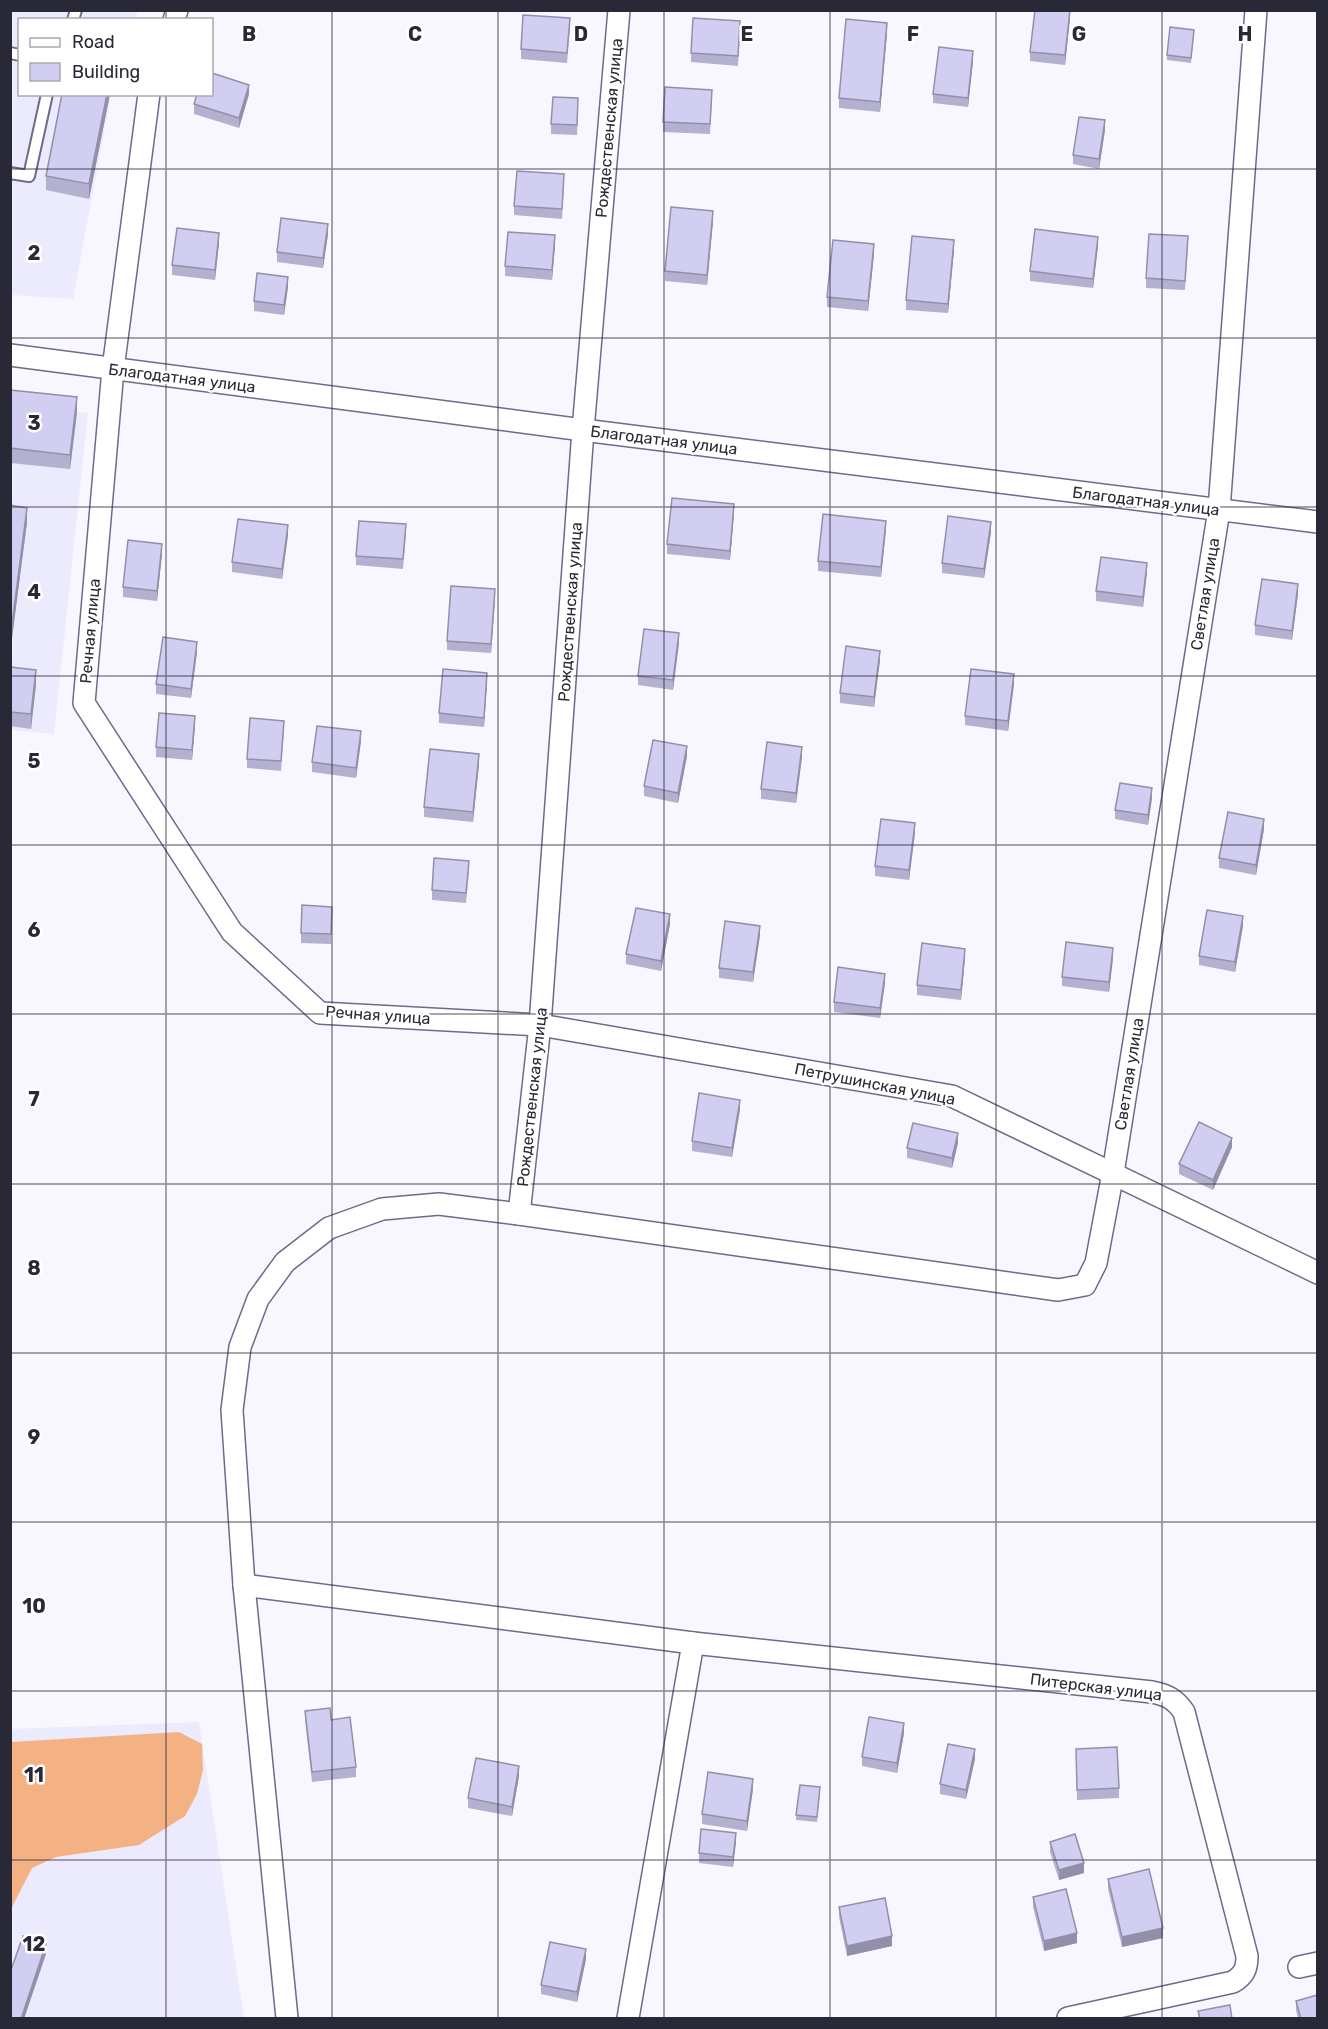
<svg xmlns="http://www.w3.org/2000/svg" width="1328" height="2029" font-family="Rubik,sans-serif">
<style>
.built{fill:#ecebfd}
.forest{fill:#f4b284}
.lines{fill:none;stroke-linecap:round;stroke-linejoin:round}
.lane-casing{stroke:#6d6a8a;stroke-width:14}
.street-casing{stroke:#6d6a8a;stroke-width:24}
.lane{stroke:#fff;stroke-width:10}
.street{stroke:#fff;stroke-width:21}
.wall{fill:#b4b1d0}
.shaded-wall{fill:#9290a9}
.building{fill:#d1cef2;stroke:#9290a9;stroke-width:1.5}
.grid{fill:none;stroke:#292836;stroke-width:1.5;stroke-opacity:0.55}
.labels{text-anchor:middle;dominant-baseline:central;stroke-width:5;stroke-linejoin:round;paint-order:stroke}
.street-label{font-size:16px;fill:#292836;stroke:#fff}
.grid-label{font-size:20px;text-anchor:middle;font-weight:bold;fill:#292836;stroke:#fff;stroke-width:5;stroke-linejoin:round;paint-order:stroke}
</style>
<rect width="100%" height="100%" fill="#f8f7ff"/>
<g class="built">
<path d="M10 11H138L135 19 20 20V94L111 95 73 299 11 295Z"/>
<path d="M10 405 88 413 54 734 11 730Z"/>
<path d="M199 1722 244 2018H11L10 1729Z"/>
</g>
<path class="forest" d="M179 1732 202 1744 203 1770 197 1794 185 1816 139 1845 56 1857 32 1868 11 1909V1742Z"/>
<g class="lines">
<defs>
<g id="lane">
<path d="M73 20 76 10"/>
<path d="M10 53 20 55"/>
<path d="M10 173 29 176 47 94"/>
</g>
<g id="street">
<path d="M174 20 177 10"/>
<path d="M149 94 113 369 84 703 232 932 320 1013 540 1025 952 1096 1318 1273"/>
<path d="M10 355 583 430 1318 522"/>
<path d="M519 1214 540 1025 583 430 619 10"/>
<path d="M244 1585 693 1643 628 2018"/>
<path d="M693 1643 1152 1692C1167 1695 1175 1699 1184 1712L1247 1956C1247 1969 1244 1975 1233 1982L1068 2018"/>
<path d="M1299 1967 1318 1963"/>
<path d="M287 2018 244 1585 232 1410 240 1347 258 1299 285 1262 329 1228 382 1209 439 1204 519 1214 1058 1290 1085 1285 1096 1263 1113 1173 1219 510 1256 10"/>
</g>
</defs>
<use href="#lane" class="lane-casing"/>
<use href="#street" class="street-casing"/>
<use href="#lane" class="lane"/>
<use href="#street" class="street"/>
</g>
<g class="wall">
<path d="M1070 18 1065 65 1030 61V52Z"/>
<path d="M570 28 567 63 521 59V49Z"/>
<path d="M740 31 738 66 691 62V53Z"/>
<path d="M887 33 880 112 839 108V98Z"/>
<path d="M1194 34 1191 63 1167 60V55Z"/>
<path d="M973 61 968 107 933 103V94Z"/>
<path d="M62 94H110L89 199 46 190V176Z"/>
<path d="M249 94 239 128 194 114V104Z"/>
<path d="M712 99 710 134 663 132V122Z"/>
<path d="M578 108 577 135 551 134V124Z"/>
<path d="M1105 130 1099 169 1073 164V155Z"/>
<path d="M564 184 562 219 514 215V206Z"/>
<path d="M713 221 707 285 665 281V271Z"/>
<path d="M328 234 323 268 277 262V252Z"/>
<path d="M219 243 215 280 172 275V265Z"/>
<path d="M555 245 552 280 505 276V266Z"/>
<path d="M1098 246 1093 288 1030 281V271Z"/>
<path d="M1188 246 1185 290 1146 288V278Z"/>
<path d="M954 250 948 313 906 310V300Z"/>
<path d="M874 254 868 311 827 307V297Z"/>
<path d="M288 287 284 315 254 311V301Z"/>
<path d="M10 390 77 412 70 469 10 463Z"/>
<path d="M10 505 27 522 12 638H10Z"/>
<path d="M734 513 730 560 667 554V544Z"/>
<path d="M886 530 881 577 818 571V561Z"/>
<path d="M991 532 984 578 942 573V563Z"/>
<path d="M406 534 403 569 356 565V556Z"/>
<path d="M288 535 282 579 232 572V562Z"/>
<path d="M162 554 157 601 123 597V587Z"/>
<path d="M1147 572 1143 607 1096 601V591Z"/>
<path d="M1298 594 1292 640 1255 635V625Z"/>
<path d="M495 599 491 653 447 650V641Z"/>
<path d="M679 643 673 690 638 685V676Z"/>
<path d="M197 652 191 698 156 694V684Z"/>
<path d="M880 660 874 707 840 703V693Z"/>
<path d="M10 667 36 684 31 729 10 726Z"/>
<path d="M487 682 484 727 439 723V713Z"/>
<path d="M1014 684 1008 731 965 725V716Z"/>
<path d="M195 726 192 760 156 757V747Z"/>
<path d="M284 730 281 771 247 768V759Z"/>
<path d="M361 741 356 778 312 772V762Z"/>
<path d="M687 756 678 803 644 796V786Z"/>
<path d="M802 757 796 803 761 799V789Z"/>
<path d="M479 764 473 822 424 817V807Z"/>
<path d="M1152 798 1148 825 1115 819V810Z"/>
<path d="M1264 829 1256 875 1219 868V858Z"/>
<path d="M915 833 909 880 875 876V866Z"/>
<path d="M469 871 466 903 432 900V890Z"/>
<path d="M332 916 331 944 301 943V933Z"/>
<path d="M670 924 661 971 626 964V954Z"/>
<path d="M1243 926 1235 972 1199 965V956Z"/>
<path d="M760 935 753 982 719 978V968Z"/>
<path d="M965 958 961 1000 917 995V985Z"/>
<path d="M1113 958 1109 992 1062 986V977Z"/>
<path d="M885 983 880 1018 834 1012V1002Z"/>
<path d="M740 1109 732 1157 692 1151V1141Z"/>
<path d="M958 1143 952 1168 907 1158V1148Z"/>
<path d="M1232 1147 1213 1190 1179 1174V1164Z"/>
<path d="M305 1711 331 1720 356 1767V1777L312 1782 305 1720Z"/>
<path d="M904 1733 897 1773 862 1766V1757Z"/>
<path d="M975 1759 966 1799 940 1794V1784Z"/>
<path d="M1076 1759 1119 1788V1798L1077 1800Z"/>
<path d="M519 1776 512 1816 468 1808V1798Z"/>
<path d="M753 1789 747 1831 702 1824V1814Z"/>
<path d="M820 1792 817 1822 796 1820V1815Z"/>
<path d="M736 1842 733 1867 699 1863V1853Z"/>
<path d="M1050 1842 1084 1873 1059 1880 1050 1852Z"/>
<path d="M1108 1879 1163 1938 1122 1947 1108 1889Z"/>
<path d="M1033 1897 1077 1943 1044 1951 1033 1907Z"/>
<path d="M839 1907 892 1946 847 1956 839 1917Z"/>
<path d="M586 1959 577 2002 541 1994V1985Z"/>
<path d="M1296 2001 1317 2019H1298L1296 2010Z"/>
</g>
<g class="shaded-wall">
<path d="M1070 10V18L1065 65V55Z"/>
<path d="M887 23V33L880 112V102Z"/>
<path d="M973 51V61L968 107V98Z"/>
<path d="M249 85V94L239 128V118Z"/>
<path d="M107 94H110L89 199V184Z"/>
<path d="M1105 120V130L1099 169V159Z"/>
<path d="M713 211V221L707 285V275Z"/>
<path d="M328 224V234L323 268V258Z"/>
<path d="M219 233V243L215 280V270Z"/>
<path d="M555 235V245L552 280V270Z"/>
<path d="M1098 237V246L1093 288V279Z"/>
<path d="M954 240V250L948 313V304Z"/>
<path d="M874 244V254L868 311V301Z"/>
<path d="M288 277V287L284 315V305Z"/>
<path d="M77 397V412L70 469V455Z"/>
<path d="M734 504V513L730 560V551Z"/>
<path d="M27 508V522L12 638V624Z"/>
<path d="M886 521V530L881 577V567Z"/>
<path d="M991 522V532L984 578V569Z"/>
<path d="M288 525V535L282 579V569Z"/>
<path d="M162 544V554L157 601V591Z"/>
<path d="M1147 563V572L1143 607V597Z"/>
<path d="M1298 584V594L1292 640V631Z"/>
<path d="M495 589V599L491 653V644Z"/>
<path d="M679 633V643L673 690V680Z"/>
<path d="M197 642V652L191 698V689Z"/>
<path d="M880 651V660L874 707V697Z"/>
<path d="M36 670V684L31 729V714Z"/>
<path d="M487 673V682L484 727V718Z"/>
<path d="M1014 674V684L1008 731V721Z"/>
<path d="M195 716V726L192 760V750Z"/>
<path d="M361 731V741L356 778V768Z"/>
<path d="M687 746V756L678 803V793Z"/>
<path d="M802 747V757L796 803V793Z"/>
<path d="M479 754V764L473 822V812Z"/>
<path d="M1152 788V798L1148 825V815Z"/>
<path d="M1264 819V829L1256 875V865Z"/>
<path d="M915 823V833L909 880V870Z"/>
<path d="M670 914V924L661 971V961Z"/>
<path d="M1243 916V926L1235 972V962Z"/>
<path d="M760 926V935L753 982V972Z"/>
<path d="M1113 948V958L1109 992V982Z"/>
<path d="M965 949V958L961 1000V990Z"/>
<path d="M885 974V983L880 1018V1008Z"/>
<path d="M740 1100V1109L732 1157V1148Z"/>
<path d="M958 1133V1143L952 1168V1158Z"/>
<path d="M1232 1138V1147L1213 1190V1180Z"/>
<path d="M904 1723V1733L897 1773V1763Z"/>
<path d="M975 1749V1759L966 1799V1790Z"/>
<path d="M519 1766V1776L512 1816V1807Z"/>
<path d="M753 1779V1789L747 1831V1821Z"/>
<path d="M736 1833V1842L733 1867V1857Z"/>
<path d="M1084 1863V1873L1059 1880V1870Z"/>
<path d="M1163 1928V1938L1122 1947V1937Z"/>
<path d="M1077 1933V1943L1044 1951V1941Z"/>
<path d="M892 1936V1946L847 1956V1946Z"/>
<path d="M46 1944V1954L24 2019H21Z"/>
<path d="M586 1949V1959L577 2002V1992Z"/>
</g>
<g class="building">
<path d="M1035 10H1070L1065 55 1030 52Z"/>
<path d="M523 15 570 18 567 53 521 49Z"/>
<path d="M693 18 740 21 738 56 691 53Z"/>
<path d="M846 19 887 23 880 102 839 98Z"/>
<path d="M1170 27 1194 30 1191 58 1167 55Z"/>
<path d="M939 47 973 51 968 98 933 94Z"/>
<path d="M212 73 249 85 239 118 194 104 197 94H212Z"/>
<path d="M665 87 712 90 710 124 663 122Z"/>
<path d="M62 94H107L89 184 46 176Z"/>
<path d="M553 97 578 98 577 125 551 124Z"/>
<path d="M1079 117 1105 120 1099 159 1073 155Z"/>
<path d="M517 171 564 174 562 209 514 206Z"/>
<path d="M671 207 713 211 707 275 665 271Z"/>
<path d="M281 218 328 224 323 258 277 252Z"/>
<path d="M177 228 219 233 215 270 172 265Z"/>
<path d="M1035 229 1098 237 1093 279 1030 271Z"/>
<path d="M508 232 555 235 552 270 505 266Z"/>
<path d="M1149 234 1188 236 1185 281 1146 278Z"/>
<path d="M912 236 954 240 948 304 906 300Z"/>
<path d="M833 240 874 244 868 301 827 297Z"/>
<path d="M257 273 288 277 284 305 254 301Z"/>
<path d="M10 390 77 397 70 455 10 448Z"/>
<path d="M672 498 734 504 730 551 667 544Z"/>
<path d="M10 505 27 508 12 624H10Z"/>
<path d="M823 514 886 521 881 567 818 561Z"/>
<path d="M948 516 991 522 984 569 942 563Z"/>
<path d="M238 519 288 525 282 569 232 562Z"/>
<path d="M359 521 406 524 403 559 356 556Z"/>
<path d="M128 540 162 544 157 591 123 587Z"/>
<path d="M1101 557 1147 563 1143 597 1096 591Z"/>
<path d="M1262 579 1298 584 1292 631 1255 625Z"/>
<path d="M451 586 495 589 491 644 447 641Z"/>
<path d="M644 629 679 633 673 680 638 676Z"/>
<path d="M163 637 197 642 191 689 156 684Z"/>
<path d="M846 646 880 651 874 697 840 693Z"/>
<path d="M10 667 36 670 31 714 10 712Z"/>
<path d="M443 669 487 673 484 718 439 713Z"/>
<path d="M971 669 1014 674 1008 721 965 716Z"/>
<path d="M159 713 195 716 192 750 156 747Z"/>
<path d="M250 718 284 721 281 761 247 759Z"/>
<path d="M317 726 361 731 356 768 312 762Z"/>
<path d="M653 740 687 746 678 793 644 786Z"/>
<path d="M767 742 802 747 796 793 761 789Z"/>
<path d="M430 749 479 754 473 812 424 807Z"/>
<path d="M1120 783 1152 788 1148 815 1115 810Z"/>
<path d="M1228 812 1264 819 1256 865 1219 858Z"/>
<path d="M881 819 915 823 909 870 875 866Z"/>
<path d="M434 858 469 861 466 893 432 890Z"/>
<path d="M302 905 332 907 331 934 301 933Z"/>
<path d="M636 908 670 914 661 961 626 954Z"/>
<path d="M1207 910 1243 916 1235 962 1199 956Z"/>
<path d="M725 921 760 926 753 972 719 968Z"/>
<path d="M1066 942 1113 948 1109 982 1062 977Z"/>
<path d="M922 943 965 949 961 990 917 985Z"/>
<path d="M838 967 885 974 880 1008 834 1002Z"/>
<path d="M699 1093 740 1100 732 1148 692 1141Z"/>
<path d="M1199 1122 1232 1138 1213 1180 1179 1164Z"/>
<path d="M913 1123 958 1133 952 1158 907 1148Z"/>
<path d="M330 1708 331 1720 350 1717 356 1767 312 1772 305 1711Z"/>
<path d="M869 1717 904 1723 897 1763 862 1757Z"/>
<path d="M948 1744 975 1749 966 1790 940 1784Z"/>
<path d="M1117 1747 1119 1788 1077 1790 1076 1749Z"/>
<path d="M476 1758 519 1766 512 1807 468 1798Z"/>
<path d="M708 1772 753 1779 747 1821 702 1814Z"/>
<path d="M800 1785 820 1787 817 1817 796 1815Z"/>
<path d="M701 1829 736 1833 733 1857 699 1853Z"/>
<path d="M1075 1834 1084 1863 1059 1870 1050 1842Z"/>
<path d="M1149 1869 1163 1928 1122 1937 1108 1879Z"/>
<path d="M1066 1889 1077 1933 1044 1941 1033 1897Z"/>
<path d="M885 1898 892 1936 847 1946 839 1907Z"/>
<path d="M23 1936 46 1944 21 2019H10V1973Z"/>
<path d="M550 1942 586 1949 577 1992 541 1985Z"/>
<path d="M1317 1995V2019H1301L1296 2001Z"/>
<path d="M1230 2005 1232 2019H1200L1198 2011Z"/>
</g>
<path class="grid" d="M166 10V20M332 10V2018M498 10V2018M664 10V2018M830 10V2018M996 10V2018M1162 10V2018M166 94V2018M10 169H1318M10 338H1318M10 507H1318M10 676H1318M10 845H1318M10 1014H1318M10 1184H1318M10 1353H1318M10 1522H1318M10 1691H1318M10 1860H1318"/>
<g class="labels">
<g class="street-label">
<text transform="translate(609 128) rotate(-85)">Рождественская улица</text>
<text transform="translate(182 378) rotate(7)">Благодатная улица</text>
<text transform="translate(664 440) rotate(7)">Благодатная улица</text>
<text transform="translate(1146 501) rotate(7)">Благодатная улица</text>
<text transform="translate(1205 594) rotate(-81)">Светлая улица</text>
<text transform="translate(570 612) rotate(-86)">Рождественская улица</text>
<text transform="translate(90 631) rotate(-85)">Речная улица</text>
<text transform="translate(378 1015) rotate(4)">Речная улица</text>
<text transform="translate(1129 1074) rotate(-81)">Светлая улица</text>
<text transform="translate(875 1084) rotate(11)">Петрушинская улица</text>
<text transform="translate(532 1097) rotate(-84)">Рождественская улица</text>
<text transform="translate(1096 1687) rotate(7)">Питерская улица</text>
</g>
</g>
<g class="grid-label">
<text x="249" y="41">B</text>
<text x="415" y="41">C</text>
<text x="581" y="41">D</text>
<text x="747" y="41">E</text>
<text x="913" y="41">F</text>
<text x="1079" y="41">G</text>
<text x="1245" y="41">H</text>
<text x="34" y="260">2</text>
<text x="34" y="430">3</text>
<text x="34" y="599">4</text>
<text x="34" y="768">5</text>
<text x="34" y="937">6</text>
<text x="34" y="1106">7</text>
<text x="34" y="1275">8</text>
<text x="34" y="1444">9</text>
<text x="34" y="1613">10</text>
<text x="34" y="1782">11</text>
<text x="34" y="1951">12</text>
</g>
<rect width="1328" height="2029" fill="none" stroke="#292836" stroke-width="24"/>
<rect x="18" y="18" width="195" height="78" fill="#ffffff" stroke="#a9a9af" stroke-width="1.5"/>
<rect x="30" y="38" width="30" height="9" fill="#ffffff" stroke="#a9a9af" stroke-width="1.5"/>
<text x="72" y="48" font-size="18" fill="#292836">Road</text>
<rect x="30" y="63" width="30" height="18" fill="#d1cef2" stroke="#a9a9af" stroke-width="1.5"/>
<text x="72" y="78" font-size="18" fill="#292836">Building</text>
</svg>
